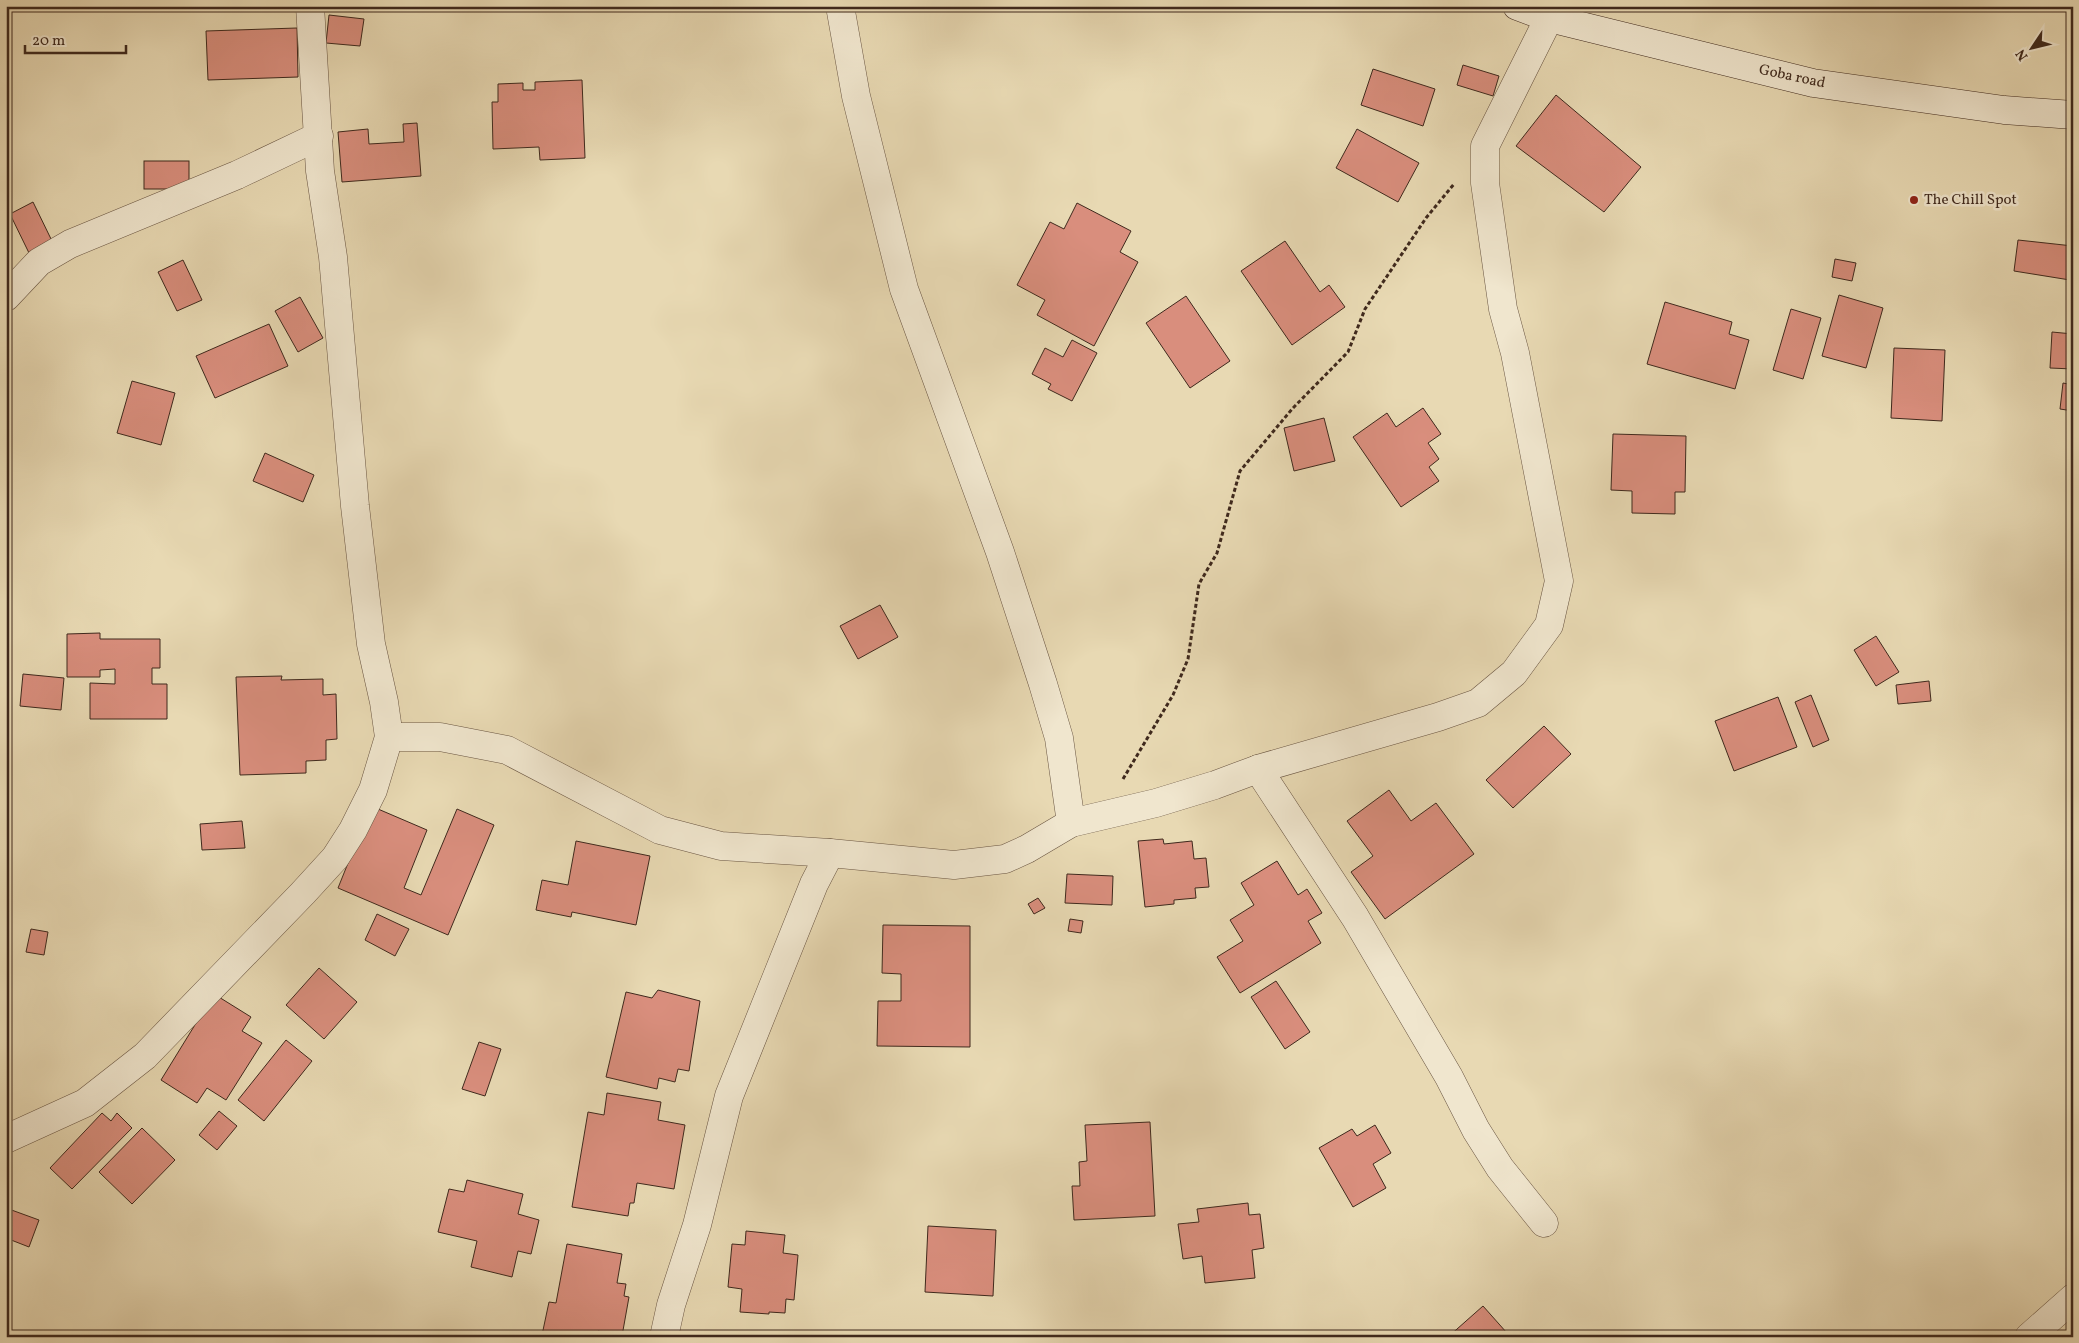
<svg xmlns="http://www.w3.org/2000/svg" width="2079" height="1343" font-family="Vollkorn,serif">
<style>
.building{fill:#d98e7d;stroke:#3f291d}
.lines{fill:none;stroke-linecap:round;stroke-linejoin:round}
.minor-casing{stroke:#695542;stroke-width:29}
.secondary-casing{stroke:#3f291d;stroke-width:29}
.path{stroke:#3f291d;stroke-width:3;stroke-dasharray:4 2.5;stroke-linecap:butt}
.minor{stroke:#f0e6ce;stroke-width:28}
.secondary{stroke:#f0e6ce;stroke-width:28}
.poi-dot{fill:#8f2418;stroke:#f0e6ce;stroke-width:2}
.labels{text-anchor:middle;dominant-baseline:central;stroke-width:5;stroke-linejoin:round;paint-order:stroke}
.street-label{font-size:15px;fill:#3f291d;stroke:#f0e6ce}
.poi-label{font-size:15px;fill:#3f291d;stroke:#f0e6ce;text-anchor:start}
</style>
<rect width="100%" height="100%" fill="#e8d9b3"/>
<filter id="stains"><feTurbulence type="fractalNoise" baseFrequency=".004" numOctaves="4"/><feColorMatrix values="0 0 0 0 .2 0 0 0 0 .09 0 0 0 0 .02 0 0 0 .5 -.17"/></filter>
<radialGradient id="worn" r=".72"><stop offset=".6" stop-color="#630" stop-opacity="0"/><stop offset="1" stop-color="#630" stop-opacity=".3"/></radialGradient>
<g class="building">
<path d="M329 15 364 19 360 46 326 43Z"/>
<path d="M297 28 298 77 208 80 206 31Z"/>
<path d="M1463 65 1499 76 1493 96 1457 85Z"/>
<path d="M1373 69 1435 89 1423 126 1361 105Z"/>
<path d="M582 80 585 158 540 160 539 147 493 149 492 102H498V84L523 83V90H535V82Z"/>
<path d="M1556 95 1641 167 1604 212 1516 146Z"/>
<path d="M417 123 421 176 342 182 338 132 368 129 369 144 404 142 403 124Z"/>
<path d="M1357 129 1419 163 1398 202 1336 168Z"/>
<rect x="144" y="161" width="45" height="28"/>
<path d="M33 202 52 241 29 253 10 214Z"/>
<path d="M1077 203 1131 231 1120 252 1138 262 1094 346 1037 315 1045 300 1017 285 1050 222 1064 229Z"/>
<path d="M2018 240 2073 246 2070 280 2014 271Z"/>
<path d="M1285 241 1320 292 1329 285 1345 307 1292 345 1241 271Z"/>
<path d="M1835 259 1856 263 1852 281 1832 277Z"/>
<path d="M183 260 202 300 177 311 158 272Z"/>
<path d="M1839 295 1883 308 1866 368 1822 356Z"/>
<path d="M1186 296 1230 361 1190 388 1146 323Z"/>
<path d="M300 297 323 338 298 352 275 311Z"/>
<path d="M1665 302 1732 322 1729 334 1749 340 1735 389 1647 364Z"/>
<path d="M1791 309 1821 318 1803 379 1773 370Z"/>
<path d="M269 324 288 366 215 398 196 356Z"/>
<path d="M2052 332 2073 334V369L2050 368Z"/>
<path d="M1072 340 1097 353 1072 401 1048 389 1051 384 1032 374 1045 348 1063 357Z"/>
<path d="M1894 348 1945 350 1942 421 1891 418Z"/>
<path d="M132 381 175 393 161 445 117 433Z"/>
<path d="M2063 383 2073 385V411L2060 409Z"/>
<path d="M1423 408 1441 434 1428 443 1439 459 1429 467 1439 481 1401 507 1353 437 1387 413 1396 427Z"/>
<path d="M1324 418 1335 461 1294 471 1284 428Z"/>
<path d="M1613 434 1686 436 1685 492H1675V514L1632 513V491L1611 490Z"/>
<path d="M265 453 314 475 303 502 253 481Z"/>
<path d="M880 605 898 637 858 659 840 626Z"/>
<path d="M100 633V639H160V668H152V684H167V719H90V683L115 684V669L100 670V677H67V634Z"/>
<path d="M1876 636 1899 672 1876 686 1854 650Z"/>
<path d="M23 674 64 678 61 710 20 706Z"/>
<path d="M282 676 281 680 323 679V695L336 694 337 739 326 740V760L306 761V773L240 775 236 677Z"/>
<path d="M1929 681 1931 701 1898 704 1896 685Z"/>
<path d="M1811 695 1829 740 1813 747 1795 702Z"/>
<path d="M1778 697 1797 747 1734 771 1715 721Z"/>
<path d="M1544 726 1571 754 1513 808 1486 780Z"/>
<path d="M1389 790 1411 821 1436 803 1474 854 1385 919 1351 872 1373 856 1347 821Z"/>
<path d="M371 806 427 830 404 888 421 895 457 809 494 825 448 935 338 888Z"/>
<path d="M242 821 245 848 202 850 200 824Z"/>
<path d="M1163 839 1164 844 1192 841 1194 859 1206 858 1209 887 1195 888 1196 898 1174 900V904L1145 907 1138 841Z"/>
<path d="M576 841 650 856 636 925 572 912 571 917 536 910 542 880 568 885Z"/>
<path d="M1277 861 1298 895 1307 889 1322 913 1308 921 1321 943 1240 993 1217 957 1243 941 1230 920 1254 905 1241 883Z"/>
<path d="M1067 874 1113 876 1112 905 1065 903Z"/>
<path d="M1038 898 1045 908 1034 914 1028 904Z"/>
<path d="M377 914 409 929 395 956 365 940Z"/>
<path d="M1070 919 1083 921 1081 933 1068 931Z"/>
<path d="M883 925 970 926V1047L877 1046 878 1001H901V974L882 973Z"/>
<path d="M31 929 48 932 44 955 26 952Z"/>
<path d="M319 968 357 1002 324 1039 286 1005Z"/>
<path d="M1276 981 1310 1032 1285 1049 1251 997Z"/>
<path d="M658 990 700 1001 689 1071 678 1069 675 1082 659 1078 657 1089 606 1077 626 992 652 998Z"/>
<path d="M214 994 251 1017 242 1031 262 1043 226 1100 207 1088 197 1103 161 1080Z"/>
<path d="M286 1040 312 1061 264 1121 238 1100Z"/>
<path d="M479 1042 501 1049 485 1096 462 1089Z"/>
<path d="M607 1093 661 1102 658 1120 685 1125 674 1189 637 1183 634 1203H630L628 1216 572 1207 588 1112 604 1115Z"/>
<path d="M219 1111 237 1126 217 1150 199 1135Z"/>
<path d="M102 1113 111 1121 117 1113 132 1128 72 1189 50 1168Z"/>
<path d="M1150 1122 1155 1216 1074 1220 1072 1186H1080L1079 1162 1087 1161 1085 1125Z"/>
<path d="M1375 1125 1391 1153 1373 1164 1386 1188 1353 1207 1319 1148 1352 1129 1357 1136Z"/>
<path d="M142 1128 175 1160 132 1204 99 1172Z"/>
<path d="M467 1180 523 1194 518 1214 539 1220 531 1254 518 1251 512 1277 471 1267 477 1241 438 1232 449 1189 464 1192Z"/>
<path d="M1248 1203 1249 1215 1260 1214 1264 1248 1252 1250 1255 1278 1205 1283 1202 1256 1183 1259 1178 1224 1199 1222 1197 1209Z"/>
<path d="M6 1208 39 1220 29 1247 6 1238Z"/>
<path d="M928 1226 996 1230 993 1296 925 1292Z"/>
<path d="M746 1231 785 1235 783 1253 798 1255 794 1300 786 1299 785 1313 769 1312V1314L740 1312 742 1289 728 1287 732 1244 745 1245Z"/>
<path d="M567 1244 622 1254 617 1283 626 1284 624 1296 629 1297 622 1336 598 1331 597 1337 542 1335 549 1302 556 1303Z"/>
<path d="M1483 1306 1507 1333 1503 1337H1448Z"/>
</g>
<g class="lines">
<defs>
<g id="minor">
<path d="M840 6 856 96 904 289 1000 552 1043 684 1059 738 1071 823"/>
<path d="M6 297 39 262 70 244 237 175 319 136"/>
<path d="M389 737H440L507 750 660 830 721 846 830 853 954 865 1005 859 1027 849 1071 823 1156 803 1215 785 1258 769 1438 717 1478 703 1514 673 1549 625 1559 581 1515 353 1503 309 1485 183V146L1549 18"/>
<path d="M1258 769 1355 917 1449 1077 1476 1130 1500 1168 1544 1223"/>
<path d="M6 1139 85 1103 145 1056 303 893 335 858 353 830 373 790 389 737 384 702 371 644 355 506 333 257 320 171 310 6"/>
<path d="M664 1337 671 1305 697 1225 729 1096 814 884 830 853"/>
<path d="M2029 1337 2073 1298"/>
</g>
<path id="secondary" d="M1517 6 1549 18 1813 83 2004 110 2073 115"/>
</defs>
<use href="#minor" class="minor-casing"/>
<use href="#secondary" class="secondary-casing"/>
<path class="path" d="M1123 779 1173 695 1188 659 1199 584 1217 553 1240 471 1293 408 1348 352 1365 309 1426 218 1454 184"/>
<use href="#minor" class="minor"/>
<use href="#secondary" class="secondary"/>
</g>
<circle class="poi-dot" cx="1914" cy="200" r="5"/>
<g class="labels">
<g class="street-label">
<text transform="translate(1792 77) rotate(12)">Goba road</text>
</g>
<g class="poi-label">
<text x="1924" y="200">The Chill Spot</text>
</g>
</g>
<rect width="2079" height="1343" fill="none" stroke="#e8d9b3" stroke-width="25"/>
<rect x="8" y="8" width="2064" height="1328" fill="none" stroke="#3f291d" stroke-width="2.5"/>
<rect x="12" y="12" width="2054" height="1318" fill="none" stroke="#3f291d"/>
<g transform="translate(2032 48) rotate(235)" stroke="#f0e6ce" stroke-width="4" paint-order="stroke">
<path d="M0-4L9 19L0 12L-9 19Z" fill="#3f291d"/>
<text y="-8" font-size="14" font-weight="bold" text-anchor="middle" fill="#3f291d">N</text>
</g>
<path d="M25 45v8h101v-8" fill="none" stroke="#3f291d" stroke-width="2.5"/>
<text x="32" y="45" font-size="15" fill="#3f291d" stroke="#f0e6ce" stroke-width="4" paint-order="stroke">20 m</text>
<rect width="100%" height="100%" filter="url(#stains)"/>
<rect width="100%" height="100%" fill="url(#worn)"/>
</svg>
